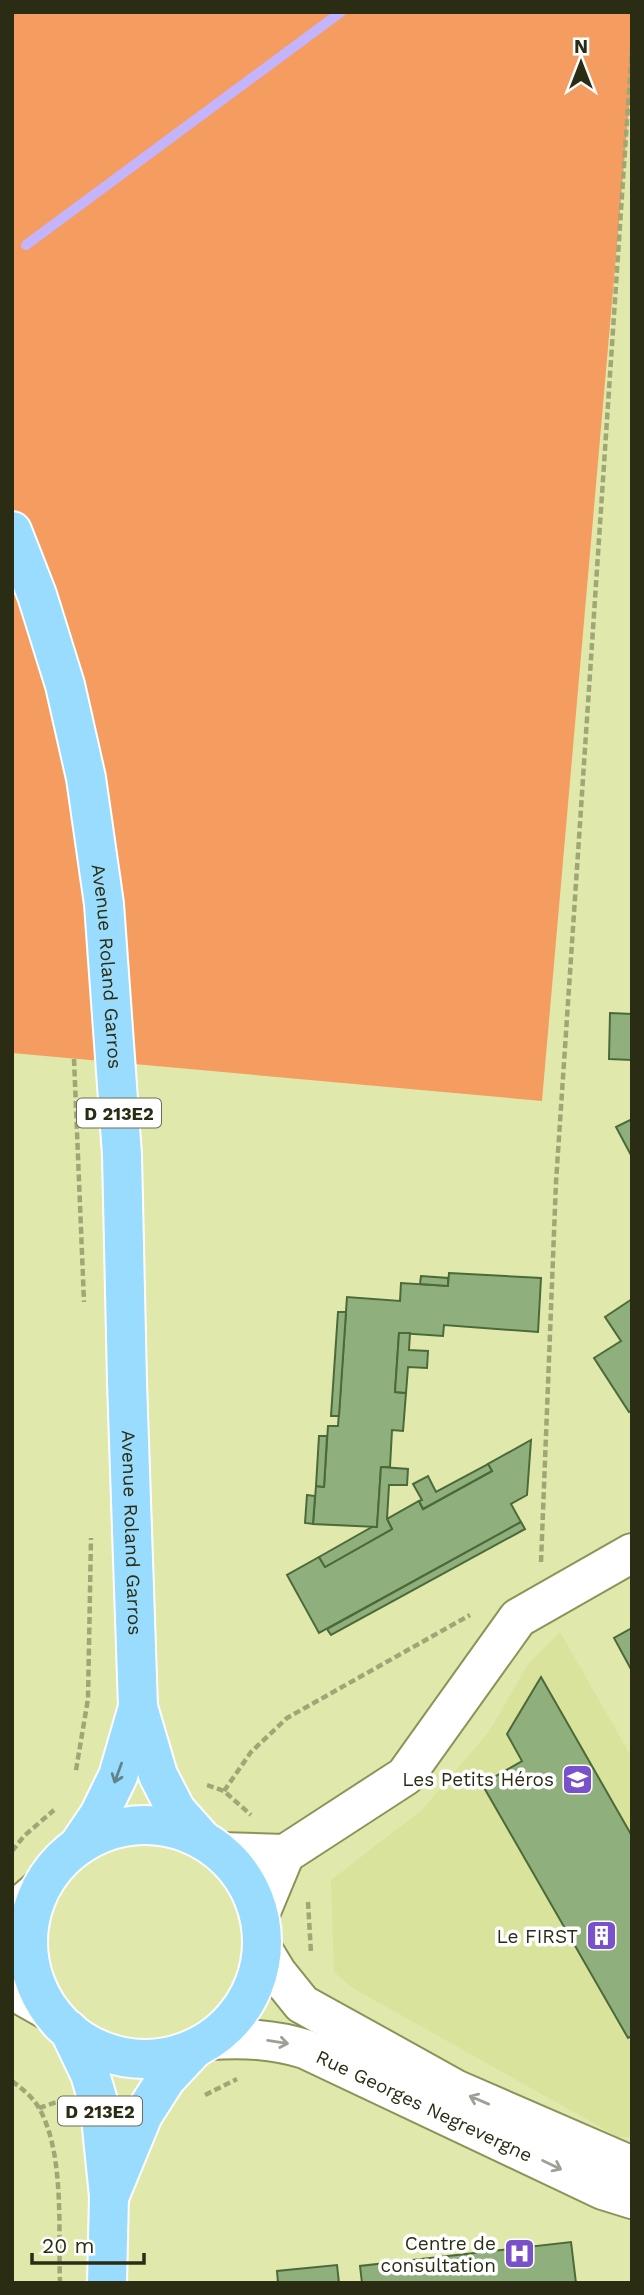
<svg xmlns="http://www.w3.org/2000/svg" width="644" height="2295" font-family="'Work Sans',sans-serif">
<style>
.built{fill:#d9e39c}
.green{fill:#f59d61}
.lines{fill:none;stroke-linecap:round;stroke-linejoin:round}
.stream{stroke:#c4b4fc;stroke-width:10}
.building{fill:#8fb07c;stroke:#4c6a39;stroke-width:2}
.street-casing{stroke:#8c9358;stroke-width:42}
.secondary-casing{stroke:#8c9358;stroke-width:42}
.primary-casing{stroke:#fff;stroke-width:42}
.path{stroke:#a0a776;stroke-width:4.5;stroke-dasharray:7 3.5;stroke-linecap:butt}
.street{stroke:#fff;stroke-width:38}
.secondary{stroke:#fff;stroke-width:38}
.primary{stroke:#9adcfe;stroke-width:38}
.oneway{stroke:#628489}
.oneway2{stroke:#9fa095}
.labels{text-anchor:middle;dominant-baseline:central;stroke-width:7;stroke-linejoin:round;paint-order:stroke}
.shield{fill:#fff;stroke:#6a6c5a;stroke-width:2}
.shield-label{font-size:18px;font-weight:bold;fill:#2a2d14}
.street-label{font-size:19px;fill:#2a2d14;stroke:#fff}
.poi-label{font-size:19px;fill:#2a2d14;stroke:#fff;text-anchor:end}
</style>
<rect width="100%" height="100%" fill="#e0e9ab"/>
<path class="built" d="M560 1632 632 1758V2137H618L351 1987 334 1972 331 1880 422 1810 488 1733 529 1663Z"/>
<path class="green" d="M12 12H632V74L542 1101 12 1053Z"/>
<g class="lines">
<path class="stream" d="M26 245 341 12"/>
</g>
<g class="building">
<path d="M610 1013 632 1014V1060L609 1059Z"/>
<path d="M632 1119V1157L616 1127Z"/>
<path d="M449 1273 541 1278 538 1332 444 1325 443 1336 399 1333 395 1392 406 1393 403 1431 392 1430 390 1467H381L377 1527 313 1524 316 1486 324 1487 328 1426H338L347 1297 400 1301 401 1283 448 1286Z"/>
<path d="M421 1276 448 1278V1286L420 1284Z"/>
<path d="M632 1299V1411L629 1412 594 1358 621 1341 605 1317Z"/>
<path d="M338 1312H346L339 1416H331Z"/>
<path d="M399 1333H410L409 1350 428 1351 427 1368 408 1367 406 1393 395 1392Z"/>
<path d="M319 1436H327L324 1487 316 1486Z"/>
<path d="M531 1440 527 1495 511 1504 521 1522 319 1633 287 1575 319 1557 325 1567 392 1529 387 1519 419 1501 423 1509 492 1471 488 1464Z"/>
<path d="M488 1464 492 1471 423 1509 419 1501 422 1500 413 1484 428 1476 436 1492Z"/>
<path d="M381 1467 408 1469 407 1485H389L387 1519 392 1529 325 1567 319 1557 372 1527H377Z"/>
<path d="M307 1495 315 1496 313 1524 305 1523Z"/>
<path d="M521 1522 525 1529 331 1635 327 1629Z"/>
<path d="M632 1628V1671L614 1638Z"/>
<path d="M541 1677 632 1836V2036L628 2038 482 1784 522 1761 507 1734Z"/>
<path d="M571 2242 576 2283H362L360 2266Z"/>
<path d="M337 2265 339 2283H278L277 2271Z"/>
</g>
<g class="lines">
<defs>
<g id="street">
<path d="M220 1852 285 1854"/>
<path d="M260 1914 285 1854 405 1776 518 1618 632 1553"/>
<path d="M263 1950 277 1973 302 2004 457 2090 632 2166"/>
<path id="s1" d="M210 2040C243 2038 273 2039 305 2049L603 2190 632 2199"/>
</g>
<g id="secondary">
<path d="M12 1913 41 1888"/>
<path d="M12 1990 51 2012"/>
</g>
<g id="primary">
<path id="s2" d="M12 531 37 595 65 685 86 778 104 904 122 1155 127 1382 138 1707 158 1775 176 1810 200 1837"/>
<circle cx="145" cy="1942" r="117"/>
<path d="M78 1846 99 1815 118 1776 138 1707"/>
<path d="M69 2030 90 2074 100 2108 109 2196 107 2283"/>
<path d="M110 2195 143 2115 166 2079 194 2049"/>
</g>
</defs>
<use href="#street" class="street-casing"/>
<use href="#secondary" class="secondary-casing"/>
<use href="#primary" class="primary-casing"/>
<g class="path">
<path d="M74 1059 84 1302"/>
<path d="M541 1562 556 1182 632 46"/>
<path d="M76 1770 88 1699 91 1538"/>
<path d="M207 1785 224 1791 251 1815"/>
<path d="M224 1791 251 1752 287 1718 470 1615"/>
<path d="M12 1851 24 1836 54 1810"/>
<path d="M308 1902 311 1953"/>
<path d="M12 2081C22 2089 32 2096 39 2108 65 2154 58 2230 60 2283"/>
<path d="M205 2095 237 2079"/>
<path d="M39 2108 60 2101"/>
</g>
<use href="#street" class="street"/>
<use href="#secondary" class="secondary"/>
<use href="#primary" class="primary"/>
</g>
<defs><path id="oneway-shaft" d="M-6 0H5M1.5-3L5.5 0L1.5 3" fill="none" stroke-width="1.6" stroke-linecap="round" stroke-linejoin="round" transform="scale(1.75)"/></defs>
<use class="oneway" href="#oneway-shaft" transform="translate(118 1773) rotate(110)"/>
<g class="oneway2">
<use href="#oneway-shaft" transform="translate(278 2042) rotate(9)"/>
<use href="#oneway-shaft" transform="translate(479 2100) rotate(-157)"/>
<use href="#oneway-shaft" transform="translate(552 2165) rotate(26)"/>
</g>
<defs>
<symbol id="school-square" viewBox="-11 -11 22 22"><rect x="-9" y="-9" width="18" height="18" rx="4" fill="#7952cb" stroke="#fff"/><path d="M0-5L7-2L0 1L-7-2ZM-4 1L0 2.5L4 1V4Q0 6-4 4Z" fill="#fff"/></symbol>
<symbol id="building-square" viewBox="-11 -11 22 22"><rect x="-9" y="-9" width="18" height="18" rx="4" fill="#7952cb" stroke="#fff"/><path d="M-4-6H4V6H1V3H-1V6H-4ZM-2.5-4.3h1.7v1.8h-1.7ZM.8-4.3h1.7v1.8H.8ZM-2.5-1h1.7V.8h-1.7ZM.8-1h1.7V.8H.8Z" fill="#fff"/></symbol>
<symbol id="hospital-square" viewBox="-11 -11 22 22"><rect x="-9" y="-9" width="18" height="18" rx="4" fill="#7952cb" stroke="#fff"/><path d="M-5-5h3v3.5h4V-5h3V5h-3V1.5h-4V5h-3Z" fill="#fff"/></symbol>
</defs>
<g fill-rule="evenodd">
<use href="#school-square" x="560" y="1762" width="35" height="35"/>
<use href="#building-square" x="584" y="1918" width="35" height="35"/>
<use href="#hospital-square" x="502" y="2236" width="35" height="35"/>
</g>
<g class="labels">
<g class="shield">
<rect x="77" y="1098.5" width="84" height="29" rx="5"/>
<rect x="58" y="2096.5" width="84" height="29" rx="5"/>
</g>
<g class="shield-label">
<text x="119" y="1113">D 213E2</text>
<text x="100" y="2111">D 213E2</text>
</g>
<g class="street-label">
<text stroke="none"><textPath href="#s2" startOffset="448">Avenue Roland Garros</textPath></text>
<text stroke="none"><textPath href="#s2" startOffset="1015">Avenue Roland Garros</textPath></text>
<text stroke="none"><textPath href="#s1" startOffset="228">Rue Georges Negrevergne</textPath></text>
</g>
<g class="poi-label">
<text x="554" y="1779">Les Petits Héros</text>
<text x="578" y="1936">Le FIRST</text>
<text x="496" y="2243">Centre de<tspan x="496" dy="22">consultation</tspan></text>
</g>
</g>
<rect width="644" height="2295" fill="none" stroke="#2a2d14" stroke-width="28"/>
<g transform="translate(581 63)" stroke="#ffffff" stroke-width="5" paint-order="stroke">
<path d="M0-5L12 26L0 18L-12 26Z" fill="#2a2d14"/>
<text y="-10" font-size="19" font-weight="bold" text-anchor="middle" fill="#2a2d14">N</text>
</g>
<path d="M32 2253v10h112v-10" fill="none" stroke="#2a2d14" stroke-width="3.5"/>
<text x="42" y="2253" font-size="21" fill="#2a2d14" stroke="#ffffff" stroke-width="5" paint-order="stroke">20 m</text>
</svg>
